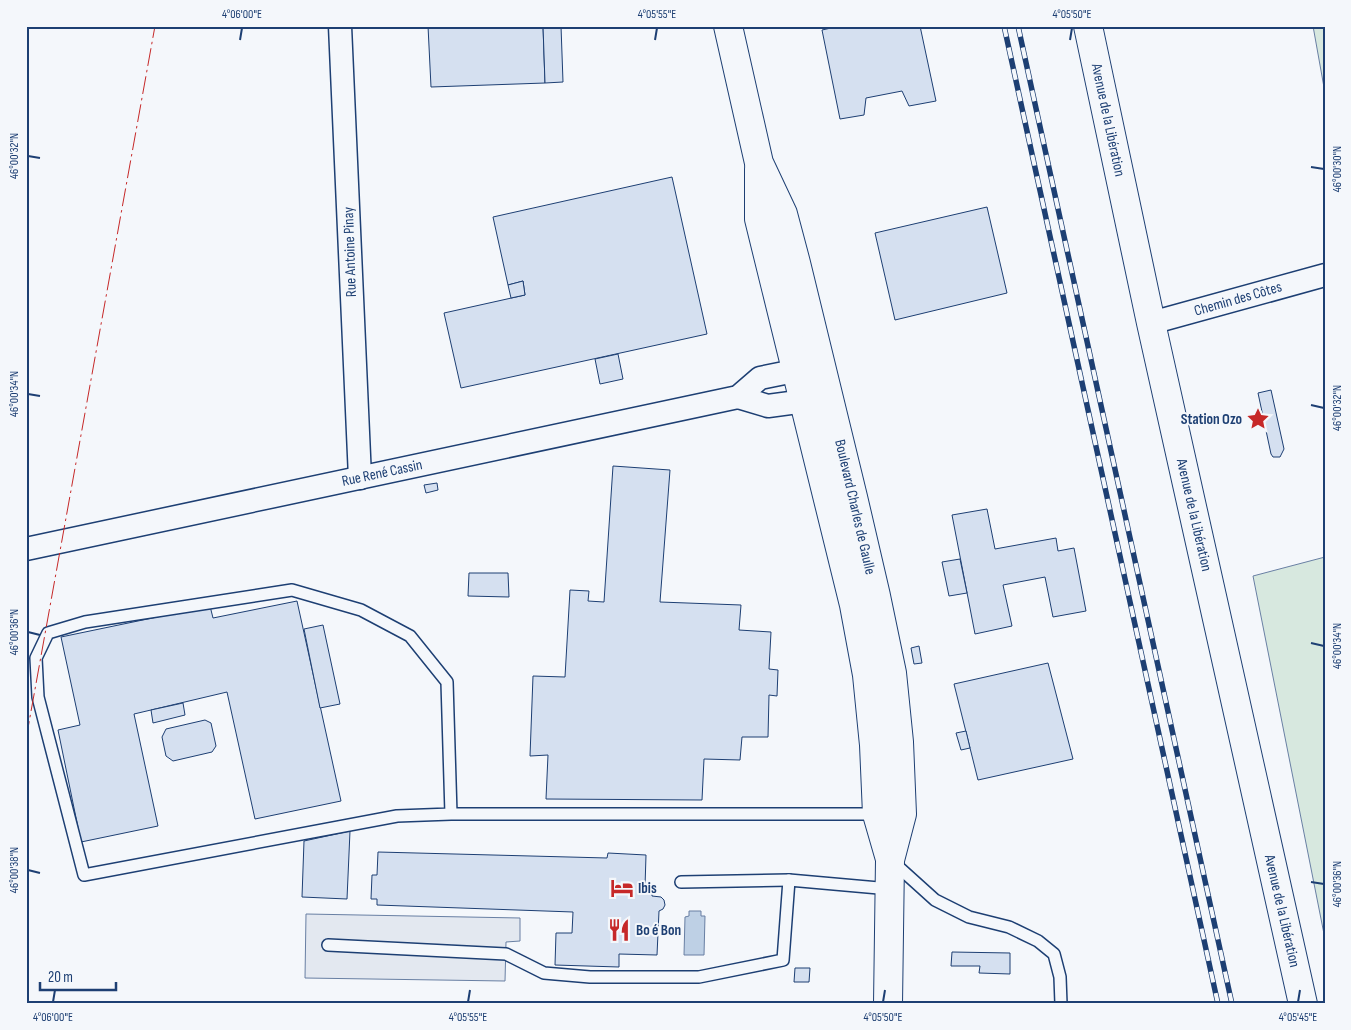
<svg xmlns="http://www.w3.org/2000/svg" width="1351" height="1030" font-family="'Sofia Sans Condensed',sans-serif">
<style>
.green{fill:#d7e8df;stroke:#687fa3}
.parking{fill:#e3e8f0;stroke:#687fa3}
.water{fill:#bed0e5;stroke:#687fa3}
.building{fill:#d5e0f0;stroke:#1d3f73}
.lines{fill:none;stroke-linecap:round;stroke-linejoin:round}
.service-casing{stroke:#1d3f73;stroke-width:14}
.minor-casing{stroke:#1d3f73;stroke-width:25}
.tertiary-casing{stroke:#1d3f73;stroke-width:30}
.service{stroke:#f4f7fb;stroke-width:11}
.minor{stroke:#f4f7fb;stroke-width:22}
.tertiary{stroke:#f4f7fb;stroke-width:28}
.rail-casing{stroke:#1d3f73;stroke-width:5.5}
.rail{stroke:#f4f7fb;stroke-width:4;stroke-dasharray:11;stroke-linecap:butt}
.power{stroke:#c62828;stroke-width:1;stroke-dasharray:18 4 2.5 4;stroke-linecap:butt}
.ticks{fill:none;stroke:#1d3f73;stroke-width:2}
.labels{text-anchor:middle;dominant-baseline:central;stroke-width:4;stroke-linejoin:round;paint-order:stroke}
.street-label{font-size:15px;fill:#1d3f73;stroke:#f4f7fb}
.poi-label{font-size:15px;font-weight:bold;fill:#1d3f73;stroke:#f4f7fb;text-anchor:start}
.neatline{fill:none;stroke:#1d3f73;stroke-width:2}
.ticks-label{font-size:12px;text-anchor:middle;fill:#1d3f73}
</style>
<rect width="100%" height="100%" fill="#f4f7fb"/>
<g class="green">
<path d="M1313 26H1325V93Z"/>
<path d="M1325 557V939L1253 576Z"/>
</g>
<path class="parking" d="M306 914 520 918V941L506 942 505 981 305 978Z"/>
<path class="water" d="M689 911H701V916H705L704 955H684L685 917 689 916Z"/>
<g class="building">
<path d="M428 26H543L545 83 431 87Z"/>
<path d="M543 26H561L563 82 545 83Z"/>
<path d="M840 26H920L936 101 909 106 902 91 866 98 864 115 840 119 822 30Z"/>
<path d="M672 177 707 334 461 388 444 313 525 295 523 281 508 285 493 217Z"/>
<path d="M987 207 1007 293 895 320 875 233Z"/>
<path d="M523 281 525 295 511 298 508 285Z"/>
<path d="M618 354 623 379 600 384 595 359Z"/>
<path d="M1271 390 1284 449 1280 457H1273L1271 454 1258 393Z"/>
<path d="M613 466 670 470 660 602 741 605 739 630 771 632 769 669 778 670 777 696 769 695 768 737H742L740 760 704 759 702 800 546 799 548 755 530 756 533 676 565 677 570 590 589 591 588 601 604 602Z"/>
<path d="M437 483 438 490 426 493 424 485Z"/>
<path d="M987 509 995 549 1056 538 1058 551 1074 548 1086 611 1053 617 1045 577 1003 585 1012 626 975 634 952 515Z"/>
<path d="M960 559 967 593 949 596 942 562Z"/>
<path d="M469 573H508L509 597 468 596Z"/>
<path d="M297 601 341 801 255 819 227 692 134 714 158 826 81 842 58 730 80 725 61 637 210 606 213 618Z"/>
<path d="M323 625 340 704 320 708 304 629Z"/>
<path d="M919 646 922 663 914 664 911 648Z"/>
<path d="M1048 663 1073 759 978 780 954 684Z"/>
<path d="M183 703 185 715 153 723 151 710Z"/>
<path d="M205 720 211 723 216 746 212 752 173 761 166 756 162 737 166 729Z"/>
<path d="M966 731 970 748 961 750 956 733Z"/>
<path d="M350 831 347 899 302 897 304 841Z"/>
<path d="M378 852 607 858 608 853 646 855 645 887H652V896L661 897 664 900 665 905 663 909 659 911 657 955 619 954V967L555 965 556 933H572L573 912 377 905V899H371L372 875H377Z"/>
<path d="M952 952 1010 953V974L979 973 980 966H951Z"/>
<path d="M795 968H810L809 982H794Z"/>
</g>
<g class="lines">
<defs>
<g id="service">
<path d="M451 814 447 682 410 636 361 610 292 590 85 622 48 633 36 658 38 697 84 875 397 816 451 814H877"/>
<path d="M894 863 935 900 969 917 1009 927 1038 941 1054 954 1060 977 1061 1004"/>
<path d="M681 882 789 880"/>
<path d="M328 945 506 954 544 973 590 977H699L783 960 789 880 890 889"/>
</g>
<g id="minor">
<path d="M340 26 360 478"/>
<path d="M1151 323 1325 275"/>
<path d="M738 397 768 406 820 399"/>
<path d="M26 549 738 397 760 378 814 367"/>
</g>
<g id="tertiary">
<path d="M728 26 759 163 783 214 796 263 853 497 876 596 892 673 899 742 902 814 890 860 888 1004"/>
<path d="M1088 26 1151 323 1303 1004"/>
<path d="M759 169V219L854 605 867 675 874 745 877 814 890 859"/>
</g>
</defs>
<use href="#service" class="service-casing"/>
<use href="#minor" class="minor-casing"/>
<use href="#tertiary" class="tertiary-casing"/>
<use href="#service" class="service"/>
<use href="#minor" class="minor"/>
<use href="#tertiary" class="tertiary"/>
<defs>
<g id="rail">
<path d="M1004 26 1218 1004"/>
<path d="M1018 26 1232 1004"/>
</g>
</defs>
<use href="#rail" class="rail-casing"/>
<use href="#rail" class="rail"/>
<path class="power" d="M26 739 155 26"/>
</g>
<path class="ticks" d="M240 40 242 28M655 40 657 28M1070 40 1072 28M28 156 40 158M1311 167 1324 169M28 394 40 396M1311 405 1324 408M28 632 40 635M1311 643 1324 646M28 870 40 873M1311 882 1324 884M53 1002 55 990M468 1002 470 990M883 1002 885 990M1298 1002 1300 990"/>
<defs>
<symbol id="sight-bare" viewBox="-9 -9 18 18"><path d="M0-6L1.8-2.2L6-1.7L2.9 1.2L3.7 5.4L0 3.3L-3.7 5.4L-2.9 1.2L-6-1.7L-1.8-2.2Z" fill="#c62828" stroke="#f4f7fb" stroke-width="2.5" paint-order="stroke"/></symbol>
<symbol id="hotel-bare" viewBox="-9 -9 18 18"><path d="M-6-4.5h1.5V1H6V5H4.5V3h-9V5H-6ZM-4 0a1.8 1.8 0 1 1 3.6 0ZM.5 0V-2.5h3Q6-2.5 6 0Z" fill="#c62828" stroke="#f4f7fb" stroke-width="2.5" paint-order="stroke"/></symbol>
<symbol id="restaurant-bare" viewBox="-9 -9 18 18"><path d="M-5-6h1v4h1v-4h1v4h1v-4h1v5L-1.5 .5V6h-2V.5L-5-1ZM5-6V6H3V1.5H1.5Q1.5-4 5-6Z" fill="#c62828" stroke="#f4f7fb" stroke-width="2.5" paint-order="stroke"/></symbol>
</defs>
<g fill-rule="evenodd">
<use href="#sight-bare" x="1242" y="403" width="32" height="32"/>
<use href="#hotel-bare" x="606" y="872" width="32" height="32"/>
<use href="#restaurant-bare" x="603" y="914" width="32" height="32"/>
</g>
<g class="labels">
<g class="street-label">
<text transform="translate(1108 120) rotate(78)">Avenue de la Libération</text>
<text transform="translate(350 252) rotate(-92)">Rue Antoine Pinay</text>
<text transform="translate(1238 299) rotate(-16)">Chemin des Côtes</text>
<text transform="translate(382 473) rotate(-12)">Rue René Cassin</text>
<text transform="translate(855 507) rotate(77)">Boulevard Charles de Gaulle</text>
<text transform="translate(1194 515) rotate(77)">Avenue de la Libération</text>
<text transform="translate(1282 911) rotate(77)">Avenue de la Libération</text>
</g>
<g class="poi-label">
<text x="1242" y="419" text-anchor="end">Station Ozo</text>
<text x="638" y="888">Ibis</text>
<text x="636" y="930">Bo é Bon</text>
</g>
</g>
<rect width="1351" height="1030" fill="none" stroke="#f4f7fb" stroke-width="55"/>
<path d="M40 982v8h76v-8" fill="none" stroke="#1d3f73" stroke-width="2.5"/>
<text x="48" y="982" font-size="15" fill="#1d3f73" stroke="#f4f7fb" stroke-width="4" paint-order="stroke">20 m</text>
<rect x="28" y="28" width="1296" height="974" class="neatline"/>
<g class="ticks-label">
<text x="242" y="18">4°06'00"E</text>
<text x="657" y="18">4°05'55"E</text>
<text x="1072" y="18">4°05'50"E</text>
<text transform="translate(14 156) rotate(-90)" y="4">46°00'32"N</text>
<text transform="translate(1337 169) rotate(-90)" y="4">46°00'30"N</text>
<text transform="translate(14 394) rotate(-90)" y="4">46°00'34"N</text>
<text transform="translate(1337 408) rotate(-90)" y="4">46°00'32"N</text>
<text transform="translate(14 632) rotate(-90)" y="4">46°00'36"N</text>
<text transform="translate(1337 646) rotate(-90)" y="4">46°00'34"N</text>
<text transform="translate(14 870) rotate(-90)" y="4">46°00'38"N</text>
<text transform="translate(1337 884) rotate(-90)" y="4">46°00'36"N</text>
<text x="53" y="1021">4°06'00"E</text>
<text x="468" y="1021">4°05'55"E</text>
<text x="883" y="1021">4°05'50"E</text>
<text x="1298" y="1021">4°05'45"E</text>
</g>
</svg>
